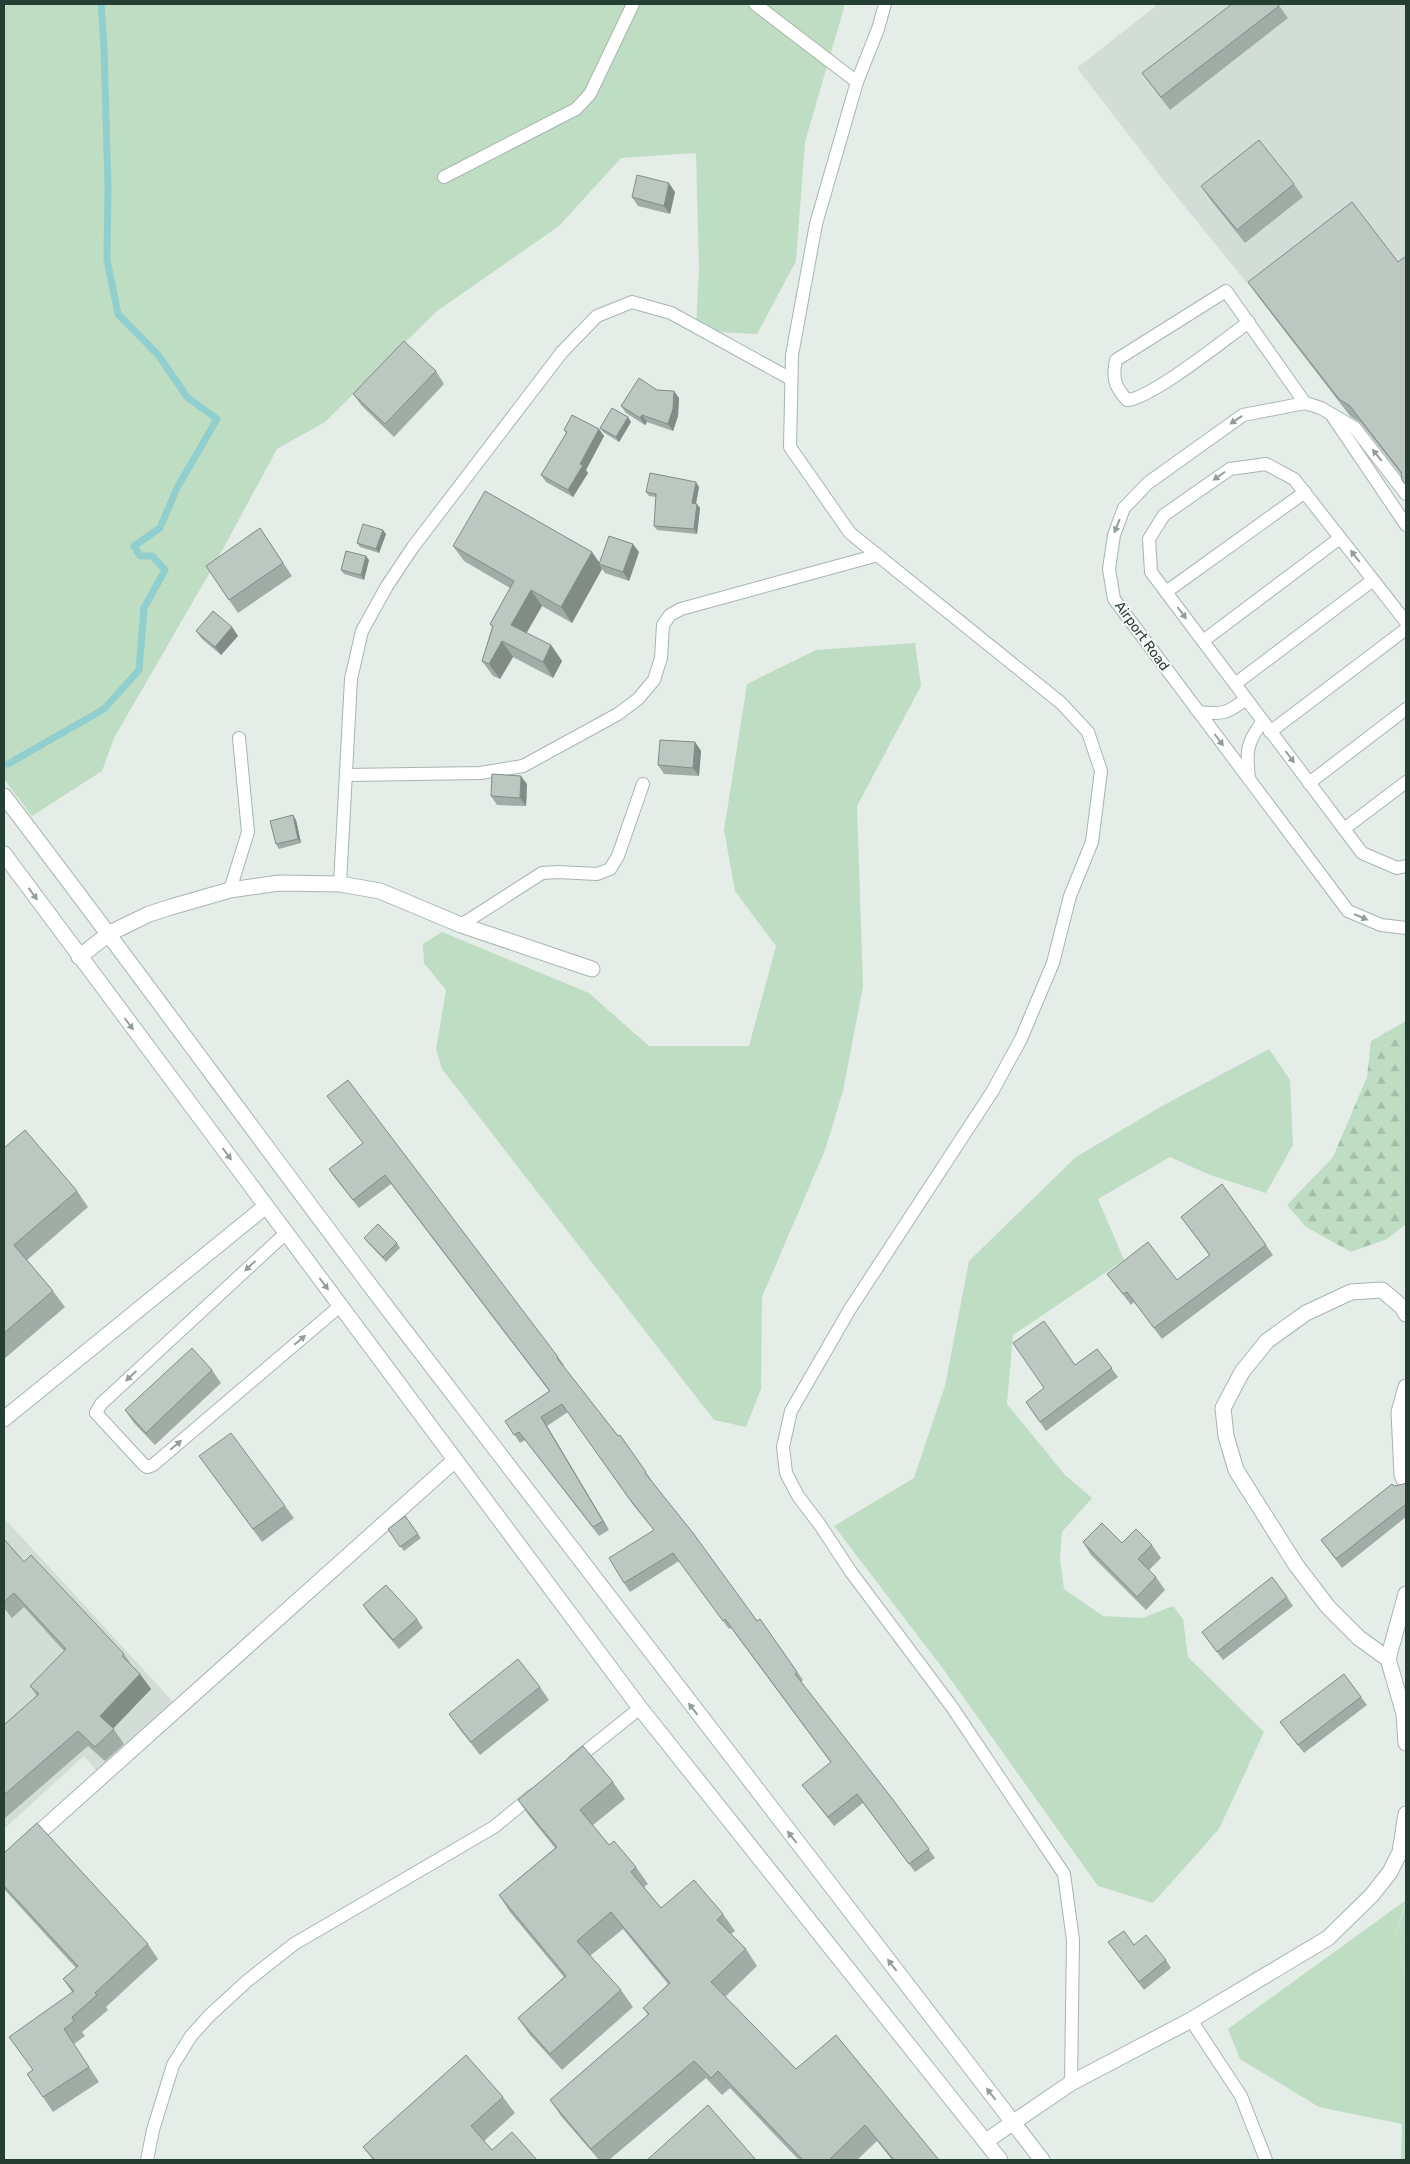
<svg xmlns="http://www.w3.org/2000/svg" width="1410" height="2164" font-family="Rubik,sans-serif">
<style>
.built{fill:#d3ddd7}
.green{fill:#bfddc3}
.forest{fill:url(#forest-firs)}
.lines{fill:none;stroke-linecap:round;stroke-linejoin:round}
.stream{stroke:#91cece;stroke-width:7}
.service-casing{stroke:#a8b5ae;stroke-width:14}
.minor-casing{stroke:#a8b5ae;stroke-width:17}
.tertiary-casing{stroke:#a8b5ae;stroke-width:17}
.service{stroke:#fff;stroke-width:12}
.minor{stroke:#fff;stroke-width:15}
.tertiary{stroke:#fff;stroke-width:15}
.wall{fill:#a0aca6}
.shaded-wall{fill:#828c87}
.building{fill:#bac8c1;stroke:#828c87}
.oneway{fill:#929e99}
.labels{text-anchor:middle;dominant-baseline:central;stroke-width:4;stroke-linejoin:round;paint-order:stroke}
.street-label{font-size:14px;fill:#253e33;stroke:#f5faf7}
</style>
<defs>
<pattern id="forest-firs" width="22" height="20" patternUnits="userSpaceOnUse" patternTransform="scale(1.25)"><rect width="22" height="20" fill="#bfddc3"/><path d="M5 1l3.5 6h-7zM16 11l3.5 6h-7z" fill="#a4bfa8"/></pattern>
</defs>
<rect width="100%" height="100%" fill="#e5ede8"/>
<g class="built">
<path d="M1158 4H1406V487L1260 299 1168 186 1077 68Z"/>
<path d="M4 1518 176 1705 100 1775 84 1756 4 1829Z"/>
</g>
<g class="green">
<path d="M4 4H845L805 142 796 261 757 334 696 331 699 268 696 153 621 158 559 226 437 311 325 422 277 449 217 560 114 738 102 771 32 816 4 779Z"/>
<path d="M915 643 921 686 857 806 863 986 843 1091 825 1150 762 1297 761 1389 746 1427 714 1420 442 1069 436 1049 446 990 424 963 423 944 442 932 589 993 649 1046H749L776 946 735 891 724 830 747 684 816 650Z"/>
<path d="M1269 1049 1290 1080 1293 1145 1266 1193 1210 1175 1170 1157 1098 1199 1124 1260 1013 1335 1007 1404 1065 1475 1092 1498 1062 1532 1060 1558 1064 1589 1103 1616 1142 1618 1173 1606 1183 1619 1188 1657 1264 1732 1219 1829 1153 1903 1098 1886 944 1670 834 1526 914 1478 945 1386 969 1261 1076 1157 1162 1106Z"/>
<path d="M1406 1900 1396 1934 1406 1974V2160H1401L1402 2124 1319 2107 1240 2059 1228 2029Z"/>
</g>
<g class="forest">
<path d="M1406 1021V1224L1387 1239 1351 1252 1306 1227 1287 1205 1333 1157 1367 1077 1371 1041Z"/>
<path d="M1406 1903V1974L1396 1934Z"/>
</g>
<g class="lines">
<path class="stream" d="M8 764 104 709 139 670 144 608 165 570 152 556H140L134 546 160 528 177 488 217 419 187 397 159 356 118 314 107 260 108 187 104 48 101 4"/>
<defs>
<g id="service">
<path d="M755 4 857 82"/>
<path d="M885 4 878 29 857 82 816 224 792 355 790 447 850 533 1061 703 1088 732 1101 771 1092 842 1070 896 1053 963 1021 1039 992 1092 850 1309 791 1411 783 1447 786 1473 798 1496 820 1525 851 1572 952 1707 1064 1874 1073 1940 1071 2083"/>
<path d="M444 177 576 109 590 94 633 4"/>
<path d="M1249 322C1225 339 1151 399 1127 400 1115 387 1112 378 1116 360L1226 291 1305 403"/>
<path d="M1333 417 1406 525"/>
<path d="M1406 494 1355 428 1321 408 1305 403 1243 415 1148 483 1124 508 1114 535 1109 569 1114 599 1348 911 1381 925 1406 928"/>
<path d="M1166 592 1305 492"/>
<path d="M1406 622 1294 479 1266 464 1230 469 1164 515 1149 539 1151 572 1362 853 1397 868 1406 866"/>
<path d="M1203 641 1340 538"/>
<path d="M1235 684 1373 580"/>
<path d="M1196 709 1199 712C1222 715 1228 713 1246 699"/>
<path d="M1270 732 1406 629"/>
<path d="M346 775 480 773 523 766 618 714 638 699 654 680 661 658 663 625 670 615 681 609 878 555"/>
<path d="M1249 779C1246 752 1246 743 1263 721"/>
<path d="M1309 783 1406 709"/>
<path d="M1344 829 1406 782"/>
<path d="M340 884 351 679 362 631 387 586 413 547 562 352 597 316 632 302 671 313 791 379"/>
<path d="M230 890 248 832 239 738"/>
<path d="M461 925 542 873 558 872 597 874 610 869 618 856 643 784"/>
<path d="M286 1233 101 1404 96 1413 144 1465 147 1467 153 1465 340 1306"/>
<path d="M574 1761 640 1708"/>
<path d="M1191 2020 1241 2096 1266 2160"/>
<path d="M147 2160 153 2130 173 2065 191 2036 209 2016 247 1981 294 1944 494 1827 533 1795"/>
</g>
<g id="minor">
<path d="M79 957 110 933 149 914 171 907 230 890 279 883 340 884 380 891 461 925 592 969"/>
<path d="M1406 1314 1402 1307 1382 1290 1351 1292 1306 1313 1267 1341 1242 1372 1223 1408 1226 1436 1236 1470 1296 1565 1328 1607 1359 1638 1388 1659 1404 1714 1406 1743"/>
<path d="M1406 1387 1399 1412 1402 1475 1406 1484"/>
<path d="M4 1419 266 1206"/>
<path d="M1388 1659 1406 1594"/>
<path d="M4 1864 455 1460"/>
<path d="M986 2141 1071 2083 1191 2020 1328 1938 1372 1895 1390 1872 1400 1852 1406 1814"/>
</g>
<g id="tertiary">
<path d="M4 796C135 967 261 1142 391 1313 607 1597 825 1878 1042 2160"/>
<path d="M4 854 640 1708 1000 2160"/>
</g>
</defs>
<use href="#service" class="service-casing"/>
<use href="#minor" class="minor-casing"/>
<use href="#tertiary" class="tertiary-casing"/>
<use href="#service" class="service"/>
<use href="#minor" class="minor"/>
<use href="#tertiary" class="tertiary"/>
</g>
<g class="wall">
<path d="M1278 4 1288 18 1170 110 1142 73Z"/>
<path d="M1294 184 1303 197 1245 243 1210 199 1201 186Z"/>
<path d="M675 192 670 214 638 206 632 197Z"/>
<path d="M1406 256V486L1402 480 1401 474 1361 423 1350 416 1260 299 1248 282 1398 262Z"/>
<path d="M436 371 444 384 394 437 362 406 353 394Z"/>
<path d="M657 390 679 398 678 416 673 431 647 422 645 425 626 413 621 406Z"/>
<path d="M628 417 631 422 619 442 603 432 600 428Z"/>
<path d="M599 429 604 436 586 470 588 473 573 497 546 482 541 475 566 433 564 430Z"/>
<path d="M699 487 696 504 700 508 697 534 657 530 654 526 656 497 649 496 646 492Z"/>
<path d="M260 528 292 576 238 613 206 566Z"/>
<path d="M386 534 379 553 360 547 357 543Z"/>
<path d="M453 546 599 563 639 552 629 581 605 573 602 569 572 623 542 606 526 633 551 645 562 661 553 678 513 657 500 679 493 676 482 661 492 627 490 624 510 588 464 561Z"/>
<path d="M369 560 364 580 344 574 341 570Z"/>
<path d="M232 627 238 636 221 655 202 639 196 631Z"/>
<path d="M695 742 701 751 699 776 664 774 658 765Z"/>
<path d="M527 784 526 806 497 805 491 796Z"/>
<path d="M296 820 301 843 279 849 276 844Z"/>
<path d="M362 1144 558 1357 564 1365 563 1366 618 1436 620 1435 652 1481 651 1482 757 1621 760 1619 803 1680 801 1682 894 1801 935 1858 915 1872 863 1803 834 1826 802 1785 831 1763 731 1628 729 1629 679 1561 630 1592 624 1583 654 1530 634 1506 568 1412 547 1426 609 1530 599 1536 525 1440 520 1443 505 1421 549 1391 391 1184 359 1208 335 1178 329 1169Z"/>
<path d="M4 1148 77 1191 88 1207 27 1260 53 1291 65 1307 4 1359Z"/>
<path d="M1222 1184 1273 1255 1162 1339 1134 1302 1131 1305 1107 1274 1177 1280 1209 1255 1181 1217Z"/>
<path d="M364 1238 397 1243 400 1248 386 1262 367 1242Z"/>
<path d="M1097 1349 1118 1377 1046 1431 1026 1402Z"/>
<path d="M212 1370 221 1383 155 1445 134 1423 125 1410Z"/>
<path d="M199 1456 285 1506 294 1518 262 1542Z"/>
<path d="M1406 1482V1517L1342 1568 1321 1540 1394 1486 1404 1484Z"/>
<path d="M405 1516 421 1538 404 1551 388 1529Z"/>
<path d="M4 1539 24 1562 124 1654 132 1666 140 1674 151 1689 113 1728 124 1744 105 1761 88 1746 4 1819V1725L37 1696 30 1686 64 1651 24 1607 12 1618 4 1608Z"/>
<path d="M1083 1542 1152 1545 1161 1558 1149 1570 1156 1577 1165 1590 1146 1610 1091 1555Z"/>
<path d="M1287 1597 1293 1606 1223 1660 1202 1632Z"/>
<path d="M363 1605 417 1619 423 1628 399 1649 369 1614Z"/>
<path d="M540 1687 549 1700 480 1755 458 1727 449 1714Z"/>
<path d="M1361 1697 1367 1705 1304 1753 1280 1722Z"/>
<path d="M613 1782 625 1799 593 1825 609 1845 636 1867 648 1884 644 1887 661 1908 723 1914 735 1931 731 1934 746 1949 757 1966 725 1997 796 2069 939 2160H892L877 2141 857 2160H799L730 2088 722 2095 706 2078 609 2160H599L561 2116 550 2100 648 2015 643 2008 668 1984 623 1929 590 1956 621 1990 633 2007 562 2070 530 2035 518 2018 564 1977 510 1912 499 1895 555 1848 530 1817 518 1800Z"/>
<path d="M4 1853 148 1944 158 1959 106 2007 108 2010 82 2032 85 2036 74 2044 99 2082 53 2112 43 2097 32 2070 72 1992 63 1979 76 1968 4 1889Z"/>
<path d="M1108 1942 1134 1945 1166 1960 1171 1968 1144 1990Z"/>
<path d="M503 2097 515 2113 484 2141 492 2150 537 2160H373L363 2147Z"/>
</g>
<g class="shaded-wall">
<path d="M669 183 675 192 670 214 664 206Z"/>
<path d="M674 391 679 398 678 416 673 431 668 424Z"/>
<path d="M642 415 647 422 645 425 640 418Z"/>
<path d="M628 417 631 422 619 442 616 437Z"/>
<path d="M599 429 604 436 586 470 588 473 573 497 568 490 580 464Z"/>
<path d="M696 482 699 487 695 508 692 503Z"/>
<path d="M697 504 700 508 697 534 694 529Z"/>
<path d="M383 530 386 534 379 553 376 549Z"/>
<path d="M633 544 639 552 629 581 623 572Z"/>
<path d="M592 552 601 565 599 564 602 569 572 623 561 607Z"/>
<path d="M366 556 369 560 364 580 361 575Z"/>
<path d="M531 590 542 606 522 641 511 625Z"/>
<path d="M232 627 238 636 221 655 215 647Z"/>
<path d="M502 641 513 657 500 679 489 664Z"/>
<path d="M551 645 562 661 553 678 543 662Z"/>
<path d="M695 742 701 751 699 776 693 768Z"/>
<path d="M521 776 527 784 526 806 520 798Z"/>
<path d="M293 815 296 820 301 843 298 839Z"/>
<path d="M541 1417 547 1426 609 1530 603 1521Z"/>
<path d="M140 1674 151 1689 111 1731 100 1716Z"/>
</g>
<g class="building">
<path d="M1232 4H1278L1279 6 1161 97 1142 73Z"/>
<path d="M1259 140 1294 184 1237 230 1201 186Z"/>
<path d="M637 175 669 183 664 206 632 197Z"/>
<path d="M1352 202 1398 262 1406 256V485L1402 480 1401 472 1350 406 1339 399 1248 282Z"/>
<path d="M404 341 436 371 385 424 353 394Z"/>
<path d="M639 378 657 390 674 391 673 409 668 424 642 415 640 418 621 406Z"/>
<path d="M612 408 628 417 616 437 600 428Z"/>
<path d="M572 415 599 429 580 464 583 465 568 490 541 475 567 432 564 430Z"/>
<path d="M650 473 696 482 692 503 697 504 694 529 654 526 656 494 646 492Z"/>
<path d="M485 491 592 552 561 607 531 590 511 625 551 645 543 662 502 641 489 664 482 661 493 626 490 624 514 581 453 546Z"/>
<path d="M363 524 383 530 376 549 357 543Z"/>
<path d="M260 528 283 563 229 600 206 566Z"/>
<path d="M609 536 633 544 623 572 599 564Z"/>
<path d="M346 551 366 556 361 575 341 570Z"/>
<path d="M213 611 232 627 215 647 196 631Z"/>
<path d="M660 740 695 742 693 768 658 765Z"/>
<path d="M492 774 521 776 520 798 491 796Z"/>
<path d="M293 815 298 839 276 844 270 821Z"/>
<path d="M348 1080 558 1357 557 1358 618 1436 620 1435 646 1472 645 1473 693 1533 757 1621 760 1619 797 1672 795 1674 894 1801 929 1849 909 1864 857 1794 828 1817 802 1785 831 1762 725 1619 723 1621 673 1553 624 1583 609 1558 654 1530 628 1497 562 1404 541 1417 603 1521 593 1527 519 1432 514 1435 505 1421 550 1391 385 1175 353 1200 329 1169 363 1143 327 1096Z"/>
<path d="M25 1130 77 1191 14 1245 53 1291 4 1333V1148Z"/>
<path d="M1222 1184 1266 1245 1154 1328 1127 1292 1123 1294 1107 1274 1148 1242 1177 1280 1210 1255 1181 1217Z"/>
<path d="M378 1224 397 1243 383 1257 364 1238Z"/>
<path d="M1044 1321 1075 1365 1097 1349 1112 1368 1040 1422 1026 1402 1044 1388 1013 1343Z"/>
<path d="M192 1348 212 1370 146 1433 125 1410Z"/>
<path d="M231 1433 285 1506 253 1529 199 1456Z"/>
<path d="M1406 1482V1504L1336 1559 1321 1540 1392 1484 1394 1486 1404 1484Z"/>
<path d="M405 1516 418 1534 400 1547 388 1529Z"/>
<path d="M1102 1523 1122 1543 1136 1529 1152 1545 1138 1559 1156 1577 1137 1597 1083 1542Z"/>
<path d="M4 1539 24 1562 31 1555 124 1654 122 1656 140 1674 100 1716 114 1729 95 1747 78 1731 4 1795V1725L39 1694 30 1686 66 1649 14 1593 4 1602Z"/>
<path d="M1272 1577 1287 1597 1217 1652 1202 1632Z"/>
<path d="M386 1585 417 1619 393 1640 363 1605Z"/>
<path d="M518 1659 540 1687 471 1742 449 1714Z"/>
<path d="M1344 1674 1361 1697 1298 1745 1280 1722Z"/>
<path d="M583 1746 613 1782 580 1810 609 1845 614 1841 636 1867 631 1872 661 1908 694 1880 723 1914 717 1920 746 1949 711 1982 796 2069 836 2035 939 2160H894L865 2125 829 2160H803L718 2071 711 2078 694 2061 591 2149 550 2100 649 2014 643 2008 670 1983 611 1912 577 1941 621 1990 550 2054 518 2018 566 1976 499 1895 557 1847 518 1800Z"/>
<path d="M37 1823 148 1944 95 1993 97 1995 72 2017 74 2021 64 2029 89 2067 43 2097 27 2074 33 2070 9 2037 74 1991 63 1979 78 1966 4 1886V1853Z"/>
<path d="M1124 1931 1134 1945 1146 1935 1166 1960 1139 1982 1108 1942Z"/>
<path d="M466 2055 503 2097 471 2126 492 2150 512 2132 537 2160H375L363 2147Z"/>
<path d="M708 2105 756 2160H647Z"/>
</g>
<defs><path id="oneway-solid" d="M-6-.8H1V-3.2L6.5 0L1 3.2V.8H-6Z" transform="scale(1.25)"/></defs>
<g class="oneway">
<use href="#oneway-solid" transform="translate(1236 420) rotate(146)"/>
<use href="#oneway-solid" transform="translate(1377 455) rotate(-129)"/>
<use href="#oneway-solid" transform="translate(1219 476) rotate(145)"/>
<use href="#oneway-solid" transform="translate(1117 526) rotate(112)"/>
<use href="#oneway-solid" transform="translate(1355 556) rotate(-128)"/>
<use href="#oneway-solid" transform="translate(1182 613) rotate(53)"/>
<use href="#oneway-solid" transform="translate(1219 740) rotate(53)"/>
<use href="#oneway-solid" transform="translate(1290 757) rotate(53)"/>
<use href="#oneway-solid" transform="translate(33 894) rotate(54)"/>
<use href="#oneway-solid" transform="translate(1361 917) rotate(23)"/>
<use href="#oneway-solid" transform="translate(129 1024) rotate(53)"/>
<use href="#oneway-solid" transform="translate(227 1154) rotate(53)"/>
<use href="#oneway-solid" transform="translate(250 1266) rotate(137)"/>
<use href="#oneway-solid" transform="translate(324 1284) rotate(53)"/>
<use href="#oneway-solid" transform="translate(300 1340) rotate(-40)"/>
<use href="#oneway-solid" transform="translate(131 1376) rotate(137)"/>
<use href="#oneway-solid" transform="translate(176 1445) rotate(-40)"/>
<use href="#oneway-solid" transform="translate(693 1709) rotate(-128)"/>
<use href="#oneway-solid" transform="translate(792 1837) rotate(-128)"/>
<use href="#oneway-solid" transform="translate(892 1965) rotate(-128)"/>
<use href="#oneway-solid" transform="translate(991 2094) rotate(-128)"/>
</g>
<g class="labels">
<g class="street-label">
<text transform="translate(1142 636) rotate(54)">Airport Road</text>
</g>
</g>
<rect width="1410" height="2164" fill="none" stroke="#253e33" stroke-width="10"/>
</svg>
